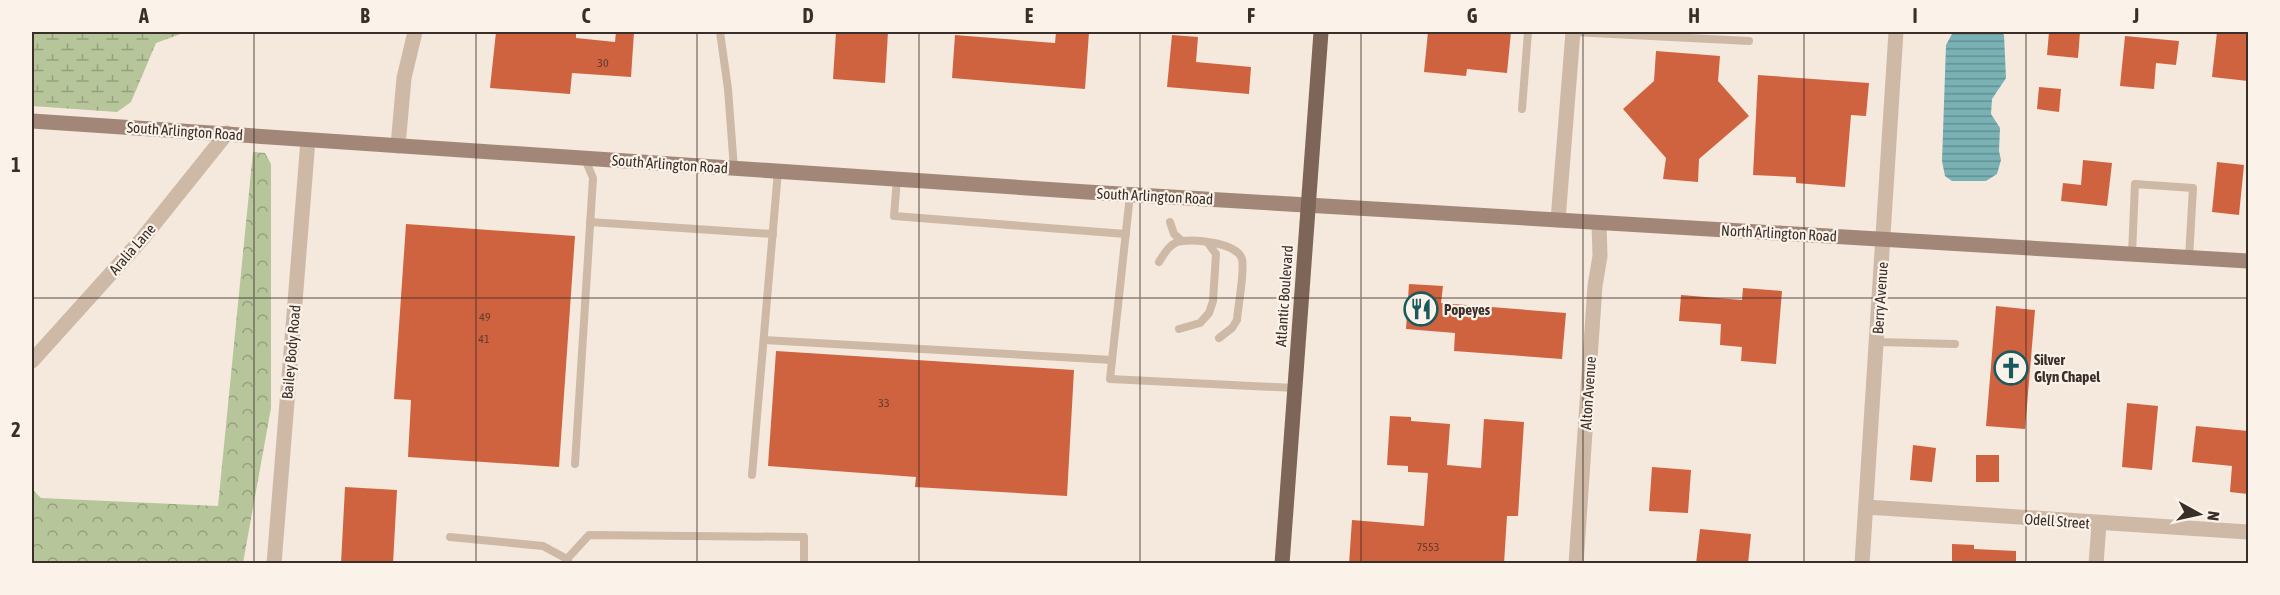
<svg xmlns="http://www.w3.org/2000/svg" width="2280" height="595" font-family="'Asap Condensed',sans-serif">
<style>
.forest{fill:url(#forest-crowns)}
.wetland{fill:url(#wetland-marsh)}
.water{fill:url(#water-rules)}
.building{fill:#d0633f}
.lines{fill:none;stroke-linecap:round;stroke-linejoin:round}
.lane{stroke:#ceb9a7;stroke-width:8}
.street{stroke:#ceb9a7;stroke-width:15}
.secondary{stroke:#a28778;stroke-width:15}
.primary{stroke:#7d6558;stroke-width:15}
.grid{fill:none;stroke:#3a2e28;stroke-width:1.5;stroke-opacity:0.55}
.labels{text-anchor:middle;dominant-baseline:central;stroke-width:4.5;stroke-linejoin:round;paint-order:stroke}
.number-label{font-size:12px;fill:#603b2e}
.street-label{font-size:15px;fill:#3a2e28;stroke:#fbf3ea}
.poi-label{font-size:15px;font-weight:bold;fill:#3a2e28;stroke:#fbf3ea;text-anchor:start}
.neatline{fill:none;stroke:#3a2e28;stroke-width:2}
.grid-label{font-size:20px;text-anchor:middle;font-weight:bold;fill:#3a2e28}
</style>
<defs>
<pattern id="forest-crowns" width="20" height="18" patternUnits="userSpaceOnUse" patternTransform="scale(1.5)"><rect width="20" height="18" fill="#b7c59b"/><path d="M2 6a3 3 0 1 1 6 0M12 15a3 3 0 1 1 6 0" fill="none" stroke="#96a07e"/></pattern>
<pattern id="wetland-marsh" width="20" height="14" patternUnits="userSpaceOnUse" patternTransform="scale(1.5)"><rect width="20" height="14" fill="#b7c59b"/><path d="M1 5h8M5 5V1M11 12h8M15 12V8" fill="none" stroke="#96a07e"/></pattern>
<pattern id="water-rules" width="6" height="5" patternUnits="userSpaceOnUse" patternTransform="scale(1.5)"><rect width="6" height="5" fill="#79b1b4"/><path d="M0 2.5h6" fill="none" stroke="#649092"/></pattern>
</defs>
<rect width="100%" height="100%" fill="#f4e9dc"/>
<path class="forest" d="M253 152 265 153 271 164V408L243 563H32V489L41 498 218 506Z"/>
<path class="wetland" d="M32 32H186L156 43 131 102 117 112 32 106Z"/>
<path class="water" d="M1953 32H2001L2004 35 2006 78 1992 99 1991 114 2000 128 1999 151 2001 160 1997 174 1986 181H1952L1945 176 1942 161 1946 45Z"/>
<g class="building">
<path d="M496 32H576V38L615 42 616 32H634L631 77 572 73 570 94 490 88Z"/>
<path d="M836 32H888L885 83 833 79Z"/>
<path d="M1056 32H1089L1085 89 952 78 955 35 1055 43Z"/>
<path d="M1428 32H1511L1507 73 1467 69 1466 76 1424 72Z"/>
<path d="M2049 32H2080L2078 58 2047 55Z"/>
<path d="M2217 32H2248V81L2212 77Z"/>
<path d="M1172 35 1198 37 1196 62 1251 67 1249 94 1167 87Z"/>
<path d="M2125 36 2179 41 2176 65 2156 63 2154 89 2120 86Z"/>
<path d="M1656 51 1720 56 1718 81 1749 116 1699 159 1698 182 1663 179 1666 158 1623 109 1654 81Z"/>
<path d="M1758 75 1869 83 1866 116 1851 115 1845 187 1796 183V177L1753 175Z"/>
<path d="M2039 87 2061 89 2059 112 2037 109Z"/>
<path d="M2083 160 2112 163 2107 206 2061 201 2063 183 2081 185Z"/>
<path d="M2217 162 2244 165 2239 215 2212 212Z"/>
<path d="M406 224 575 236 559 467 408 457 411 400 394 399Z"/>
<path d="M1409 284 1443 286 1441 303 1566 313 1562 359 1454 351 1455 333 1406 329Z"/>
<path d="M1743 288 1782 291 1776 364 1741 361 1742 347 1720 345 1721 324 1679 321 1681 295 1742 300Z"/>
<path d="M1996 306 2035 310 2025 429 1986 426Z"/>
<path d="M776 351 1074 370 1067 496 915 487 916 477 768 466Z"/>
<path d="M2127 403 2158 406 2152 470 2122 467Z"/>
<path d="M1390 416 1411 417V421L1450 424 1447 465 1481 468 1484 419 1524 422 1518 516H1507L1504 564H1349L1352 520 1424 526 1428 473 1408 472V466L1387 465Z"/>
<path d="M2196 426 2248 431V494L2230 492 2232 466 2192 462Z"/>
<path d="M1913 445 1936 448 1932 482 1910 480Z"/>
<rect x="1976" y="455" width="23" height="27"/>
<path d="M1652 467 1691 470 1688 513 1649 511Z"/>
<path d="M345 487 397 490 393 564H341Z"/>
<path d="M1700 529 1751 534 1748 564H1696Z"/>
<path d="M1952 544 1974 545V549L2016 551V564H1952Z"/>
</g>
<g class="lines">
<g class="lane">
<path d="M720 32 728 89 734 169"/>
<path d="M1573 32 1749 41"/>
<path d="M1522 109 1528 32"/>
<path d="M897 179 894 216 1126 234"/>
<path d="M1130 195 1110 379 1295 388"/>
<path d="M590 222 773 234"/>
<path d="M1170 222 1174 234 1182 241"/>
<path d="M2132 254 2135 184 2193 188 2189 258"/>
<path d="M1159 262C1165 252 1171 242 1182 241 1197 239 1237 243 1242 259 1245 271 1238 306 1237 320L1232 328 1219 338"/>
<path d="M1179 329 1200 323 1209 313 1213 301 1216 254 1208 243"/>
<path d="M764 340 1112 360"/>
<path d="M1877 342 1955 344"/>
<path d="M575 464 593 178 585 159"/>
<path d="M752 475 778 171"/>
<path d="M450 537 543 546 567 559 569 563"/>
<path d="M567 559 589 535 804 537V564"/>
</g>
<g class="street">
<path d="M398 146 404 78 415 32"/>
<path d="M1558 220 1573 32"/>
<path d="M32 361 142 239 227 133"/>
<path d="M1866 507 2248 532"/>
<path d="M274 564 308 140"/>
<path d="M1576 564 1595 286 1600 256 1599 223"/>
<path d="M1862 564 1896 32"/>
<path d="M2096 564 2099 524"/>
</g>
<path class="secondary" d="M32 121 1087 192 2248 261"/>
<path class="primary" d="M1282 564 1321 32"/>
</g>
<path class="grid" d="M254 32V564M476 32V564M697 32V564M919 32V564M1140 32V564M1361 32V564M1583 32V564M1804 32V564M2026 32V564M32 298H2248"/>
<defs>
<symbol id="restaurant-ring" viewBox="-11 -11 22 22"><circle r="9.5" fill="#fbf3ea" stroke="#1a5a5f" stroke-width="1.5"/><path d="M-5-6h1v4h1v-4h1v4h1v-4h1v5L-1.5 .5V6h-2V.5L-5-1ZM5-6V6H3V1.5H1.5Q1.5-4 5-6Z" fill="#1a5a5f"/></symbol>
<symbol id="church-ring" viewBox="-11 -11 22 22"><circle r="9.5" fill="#fbf3ea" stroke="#1a5a5f" stroke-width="1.5"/><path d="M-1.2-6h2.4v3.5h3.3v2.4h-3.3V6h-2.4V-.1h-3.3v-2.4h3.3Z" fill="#1a5a5f"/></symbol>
</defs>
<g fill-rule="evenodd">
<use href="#restaurant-ring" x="1402" y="290" width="38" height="38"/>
<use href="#church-ring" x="1992" y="349" width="38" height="38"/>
</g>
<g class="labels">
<g class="number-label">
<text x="603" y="63">30</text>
<text x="485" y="317">49</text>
<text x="484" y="339">41</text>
<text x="884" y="403">33</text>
<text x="1428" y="547">7553</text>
</g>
<g class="street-label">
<text transform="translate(185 131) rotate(4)">South Arlington Road</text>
<text transform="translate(670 164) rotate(4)">South Arlington Road</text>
<text transform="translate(1155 196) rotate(3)">South Arlington Road</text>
<text transform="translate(1779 233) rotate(3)">North Arlington Road</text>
<text transform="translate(132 249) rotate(-49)">Aralia Lane</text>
<text transform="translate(1284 296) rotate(-86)">Atlantic Boulevard</text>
<text transform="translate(1880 298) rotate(-86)">Berry Avenue</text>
<text transform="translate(291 352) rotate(-85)">Bailey Body Road</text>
<text transform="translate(1588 393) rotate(-86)">Alton Avenue</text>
<text transform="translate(2057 521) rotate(4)">Odell Street</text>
</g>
<g class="poi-label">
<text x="1444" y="309">Popeyes</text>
<text x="2034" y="359">Silver<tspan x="2034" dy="17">Glyn Chapel</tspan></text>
</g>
</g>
<rect width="2280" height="595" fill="none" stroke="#fbf3ea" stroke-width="66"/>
<g transform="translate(2199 514) rotate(98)" stroke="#fbf3ea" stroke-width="4.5" paint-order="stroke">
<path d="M0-4.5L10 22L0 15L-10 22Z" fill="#3a2e28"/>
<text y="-9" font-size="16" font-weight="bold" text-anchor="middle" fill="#3a2e28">N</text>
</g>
<rect x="33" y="33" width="2214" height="529" class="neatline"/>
<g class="grid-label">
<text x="144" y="23">A</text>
<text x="365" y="23">B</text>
<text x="586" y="23">C</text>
<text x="808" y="23">D</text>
<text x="1029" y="23">E</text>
<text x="1251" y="23">F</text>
<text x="1472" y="23">G</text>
<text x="1694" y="23">H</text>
<text x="1915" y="23">I</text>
<text x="2136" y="23">J</text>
<text x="16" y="172">1</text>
<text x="16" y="437">2</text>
</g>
</svg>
